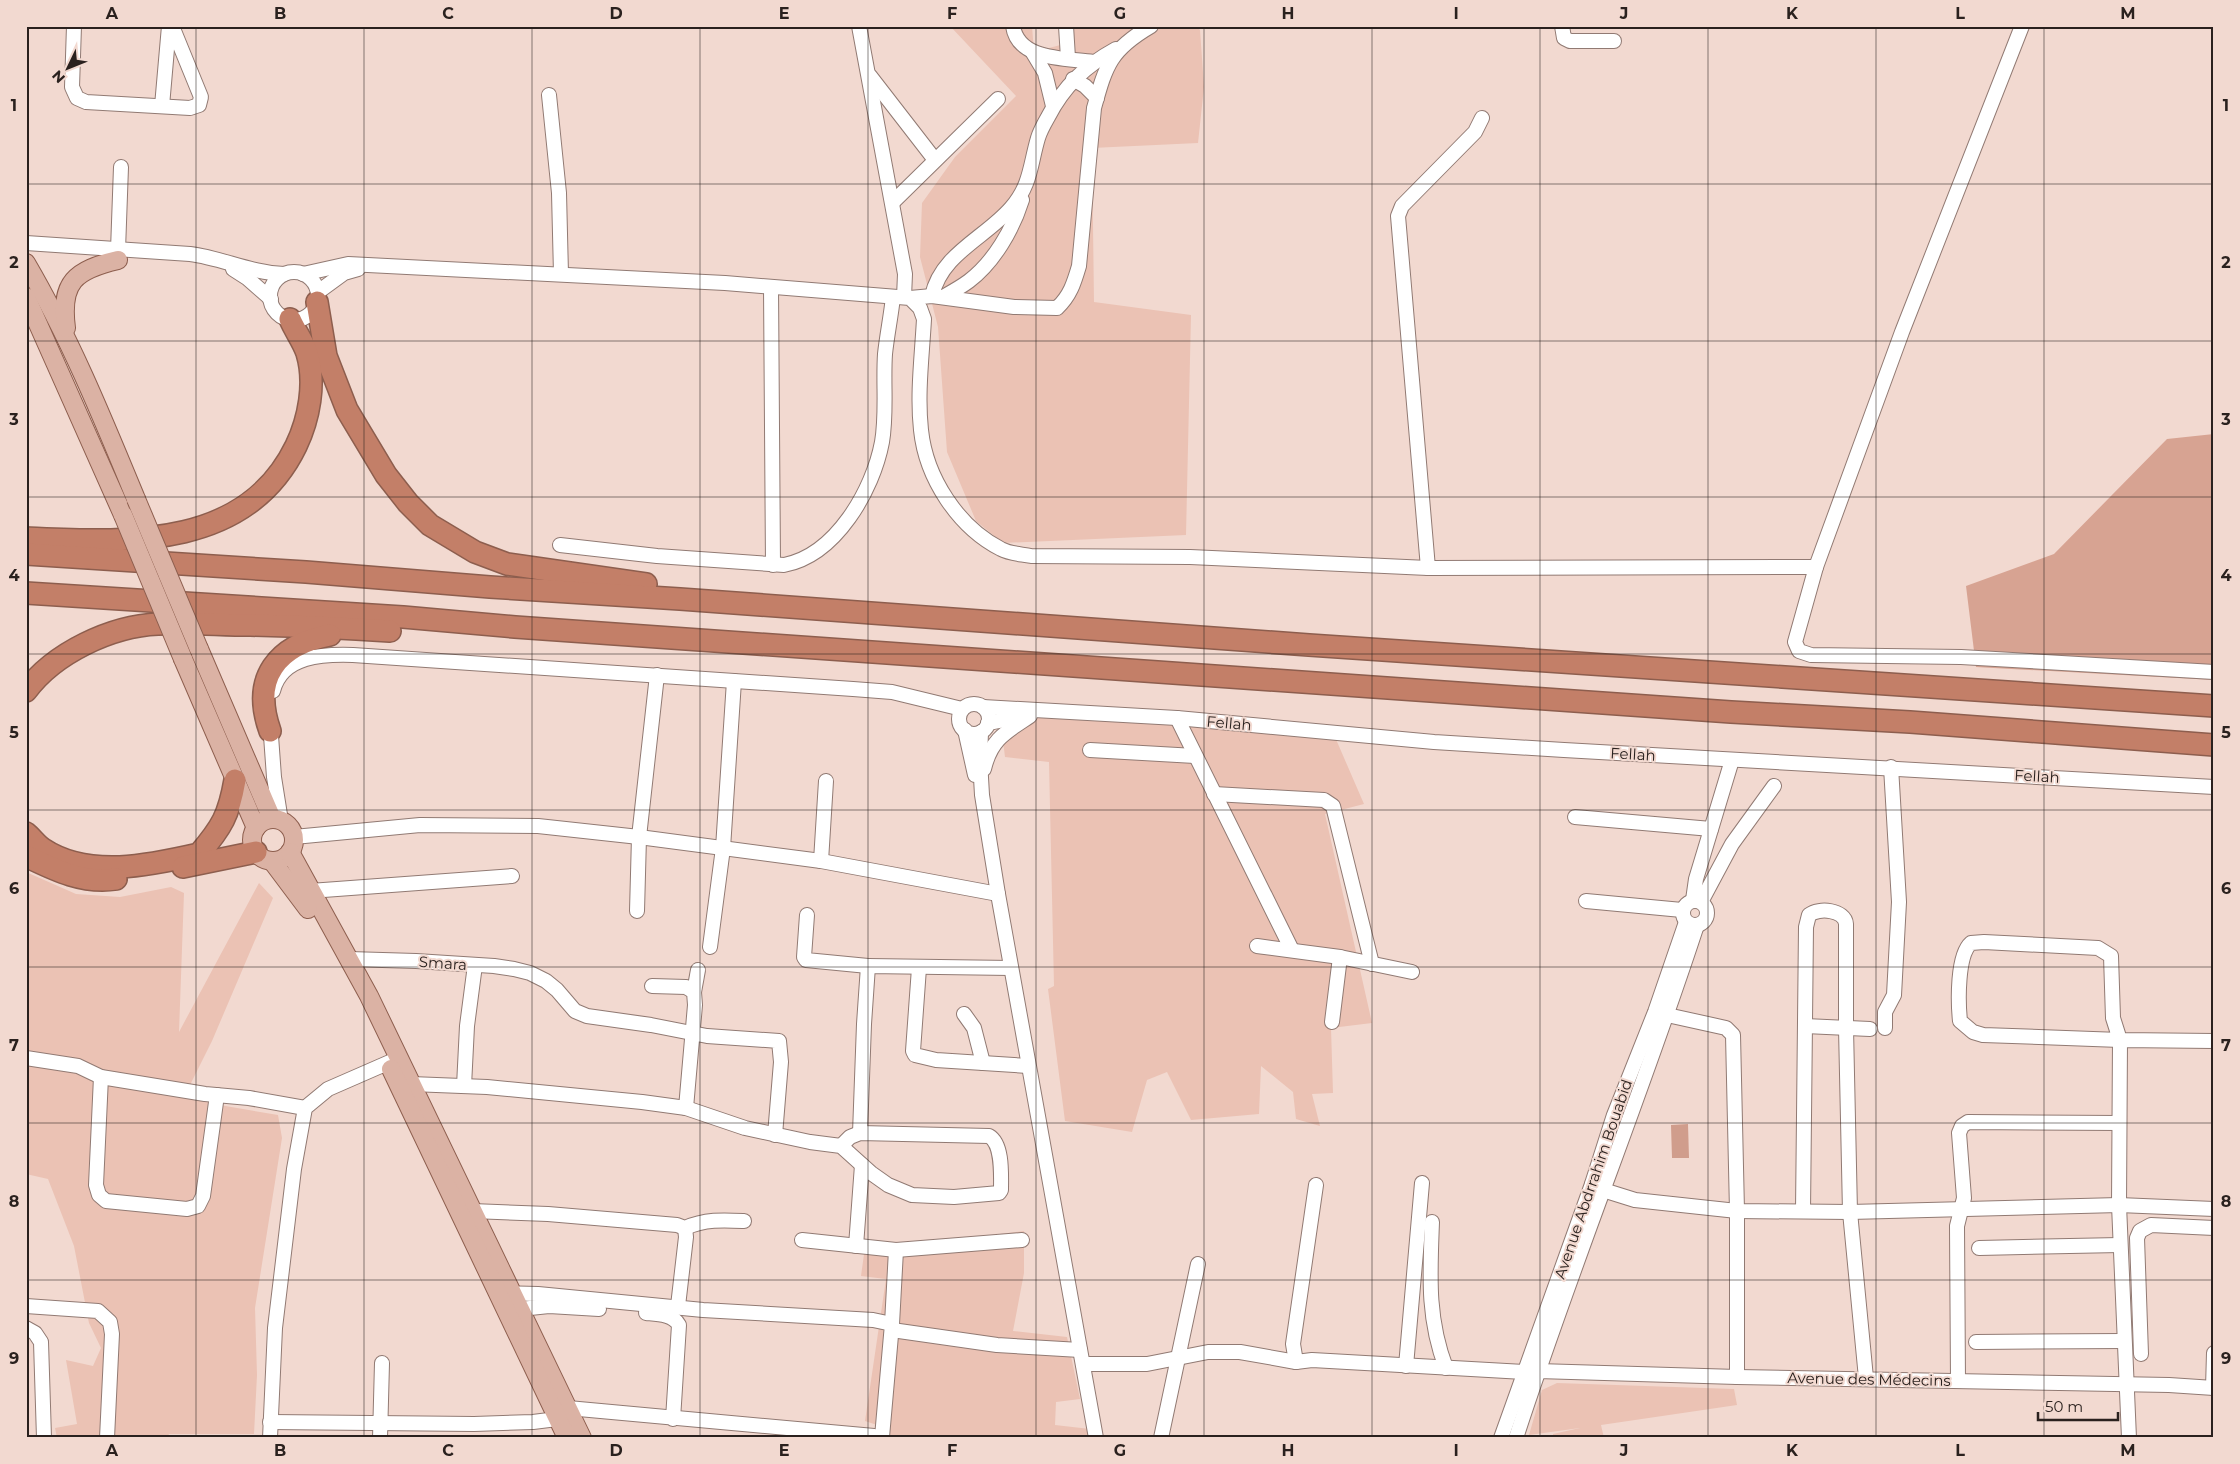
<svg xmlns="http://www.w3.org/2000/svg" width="2240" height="1464" font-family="Montserrat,sans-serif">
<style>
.green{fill:#ebc2b4}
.forest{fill:#d7a392}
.water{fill:#d09d8c}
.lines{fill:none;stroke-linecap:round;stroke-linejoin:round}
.minor-casing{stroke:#917a73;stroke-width:16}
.major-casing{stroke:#8d5e4e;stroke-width:20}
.highway-casing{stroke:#8d5e4e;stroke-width:24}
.minor{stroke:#fff;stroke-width:14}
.major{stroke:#dbb2a4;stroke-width:18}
.highway{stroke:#c37f68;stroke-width:21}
.major-bridge-casing{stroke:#8d5e4e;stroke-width:20;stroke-linecap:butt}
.major-bridge{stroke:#dbb2a4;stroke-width:18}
.grid{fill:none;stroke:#2a211e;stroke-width:1;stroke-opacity:0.55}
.labels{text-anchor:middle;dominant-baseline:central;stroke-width:4;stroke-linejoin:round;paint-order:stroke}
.street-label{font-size:15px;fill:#2a211e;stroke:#f2d9d0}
.neatline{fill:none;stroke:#2a211e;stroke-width:2}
.grid-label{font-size:16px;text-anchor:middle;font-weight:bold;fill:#2a211e}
</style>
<rect width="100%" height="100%" fill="#f2d9d0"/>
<g class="green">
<path d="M950 26H1032L1034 52 1064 44 1063 26H1197L1200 30 1204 87 1198 143 1092 148 1094 302 1191 315 1186 535 1003 543 976 521 947 452 938 327 920 257 922 203 955 157 1016 96Z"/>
<path d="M999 708 1335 737 1364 804 1325 814 1372 1023 1331 1028 1333 1093 1312 1094 1320 1126 1296 1119 1293 1092 1261 1066 1259 1114 1191 1120 1167 1072 1147 1080 1132 1132 1065 1121 1048 989 1054 986 1049 762 1005 757Z"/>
<path d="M26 872 76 894 120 897 171 887 184 893 179 1032 259 883 273 898 212 1041 186 1093 214 1104 278 1115 282 1138 255 1308 257 1375 254 1434H169L167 1438H57L55 1428 77 1424 66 1360 93 1366 101 1348 89 1323 74 1246 48 1179 26 1174Z"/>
<path d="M1024 1231V1273L1013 1331 1067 1337 1080 1399 1056 1402 1055 1425 1090 1429 1088 1438H877V1425L865 1421 886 1279 861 1276 866 1240 902 1246Z"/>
<path d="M1557 1383 1734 1389 1737 1405 1601 1425 1604 1438H1553V1434L1580 1428 1529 1435 1542 1390Z"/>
</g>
<path class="forest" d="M2214 434V680L1976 667 1966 586 2054 554 2167 439Z"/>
<path class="water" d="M1688 1124 1689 1158H1672L1671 1125Z"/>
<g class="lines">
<defs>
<g id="minor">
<path d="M74 26 72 87 77 98 86 102 190 108 199 105 201 97 172 26"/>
<path d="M859 26 905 274 904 297"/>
<path d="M1013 26C1018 61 1066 58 1093 62"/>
<path d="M1066 26 1068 58"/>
<path d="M1562 26 1564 38 1570 41H1614"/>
<path d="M2022 26 1902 332 1816 567 1795 642 1799 651 1811 655 1961 657 2214 672"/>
<path d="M1033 53 1045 73 1053 106"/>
<path d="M870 76 935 160"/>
<path d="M1073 79 1085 86 1097 98"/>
<path d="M549 95 559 193 561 274"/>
<path d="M162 106 169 26"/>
<path d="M893 202 998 99"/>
<path d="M26 243 190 254C222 258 251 273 284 274"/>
<path d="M118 250 121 167"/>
<path d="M233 269 247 278 271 299"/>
<circle cx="294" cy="296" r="24"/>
<path d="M303 274 348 264 725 283 910 298 920 308 924 319C922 356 917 394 921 430 926 478 958 527 1001 549 1010 554 1021 554 1031 556L1190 557 1428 568 1816 567"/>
<path d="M771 287 773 565"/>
<path d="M318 292 344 273 358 269"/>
<path d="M932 296C941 254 985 238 1011 208 1031 185 1030 165 1038 138 1040 131 1044 124 1048 117 1064 86 1085 66 1116 49"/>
<path d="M943 297C952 292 961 287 969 281 994 262 1013 229 1022 200"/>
<path d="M910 298 932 296 1014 307 1057 308C1070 296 1074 283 1079 266L1094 108C1106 65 1110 50 1151 26"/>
<path d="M560 545 657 556 784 565C836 555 873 490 882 442 887 413 883 383 885 354 887 335 891 316 893 297"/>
<path d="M1428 568 1398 216 1402 206 1475 132 1482 118"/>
<path d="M273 691C282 655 324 654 353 655L853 689 892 692 962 709"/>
<circle cx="974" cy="719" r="15"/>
<path d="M983 707 1177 718 1434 742 1564 750 2214 787"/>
<path d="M1177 718 1292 950"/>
<path d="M270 722 274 777 281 821"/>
<path d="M988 723 1025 716"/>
<path d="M965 730 975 775"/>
<path d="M981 732 980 760 982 795 998 894 1096 1438"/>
<path d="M1090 750 1195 756"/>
<path d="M984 769C991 739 1006 732 1030 716"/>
<path d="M1214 794 1324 800 1333 806 1372 964"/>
<path d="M1575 817 1711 829"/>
<path d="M294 837 420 825 538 826 639 837 821 861 998 894"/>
<path d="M821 861 826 781"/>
<path d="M310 891 512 876"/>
<path d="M1693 900 1696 879 1732 760"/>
<circle cx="1695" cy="913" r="12"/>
<path d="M1586 901 1682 910"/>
<path d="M1701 902 1732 844 1774 786"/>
<path d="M637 911 639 837 657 675"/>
<path d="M807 915 804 957 806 960 868 966"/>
<path d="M1257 946 1340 957 1412 972"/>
<path d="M710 947 723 848 734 681"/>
<path d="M349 959 416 961 494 966 514 969 530 973 546 981 557 990 575 1011 587 1016 651 1025 707 1036 779 1041 781 1062 775 1135"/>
<path d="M919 968 913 1051 915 1055 936 1060 1028 1066"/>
<path d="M652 986 686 987 694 992 695 1005 686 1108"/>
<path d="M694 992 698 970"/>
<path d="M1658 1013 1726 1028 1733 1035 1737 1211V1377"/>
<path d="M964 1014 974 1028 983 1063"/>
<path d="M1332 1022 1340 957"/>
<path d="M1805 1026 1870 1029"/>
<path d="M1885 1028V1012L1894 995 1899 902 1891 767"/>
<path d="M26 1058 78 1066 101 1077 205 1094 249 1098 305 1108"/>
<path d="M101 1077 96 1185 99 1195 106 1201 187 1209 198 1206 203 1196 217 1095"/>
<path d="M403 1086 411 1084 487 1087 642 1102 686 1108 745 1128 810 1142 841 1146 871 1173 888 1185 912 1195 954 1197 999 1193 1001 1190C1001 1175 1003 1144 989 1136L860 1133 850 1137 841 1146"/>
<path d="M464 1086 467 1026 475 965"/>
<path d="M860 1133 864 1024 868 966 1011 968"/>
<path d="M1592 1184 1603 1190 1635 1200 1737 1211 1850 1212 2119 1205 2214 1209"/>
<path d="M1316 1185 1293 1344 1296 1362 1312 1360 1524 1372 1538 1371 1737 1377 2169 1385 2214 1388"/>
<path d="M472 1211 548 1214 677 1225 685 1228C705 1219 723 1220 744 1221"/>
<path d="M1803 1211 1806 927 1809 915C1819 907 1845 910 1846 924V1028L1850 1212 1866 1378"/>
<path d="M1432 1222C1430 1275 1427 1318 1446 1368"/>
<path d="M802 1240 896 1250 1022 1240"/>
<path d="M856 1246 862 1165"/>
<path d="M1979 1248 2120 1245"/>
<path d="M503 1293 538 1294 703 1310 873 1320 892 1324 882 1437"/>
<path d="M26 1306 98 1311 110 1322 112 1334 107 1438"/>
<path d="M678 1306 686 1237 685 1228"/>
<path d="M511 1310 549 1306 599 1309"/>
<path d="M646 1313C657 1314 673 1314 679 1325L673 1419"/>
<path d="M892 1324 896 1250"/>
<path d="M26 1328 35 1333 41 1342 44 1438"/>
<path d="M892 1330 997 1345 1080 1350"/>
<path d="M1976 1342 2124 1341"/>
<path d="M2141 1354 2137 1238 2140 1231 2151 1225 2214 1228"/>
<path d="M1083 1364H1147L1208 1352H1240L1296 1362"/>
<path d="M1406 1366 1422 1183"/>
<path d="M1958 1381 1957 1226 1964 1198 1959 1133 1962 1126 1968 1122 2119 1123"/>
<path d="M2213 1388 2214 1353"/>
<path d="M559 1411 568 1408 874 1436"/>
<path d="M270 1422 474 1424 533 1422 557 1419"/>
<path d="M270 1438 275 1328 294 1169 305 1108 328 1089 399 1058"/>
<path d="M380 1438 382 1363"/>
<path d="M1161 1438 1198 1264"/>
<path d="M1501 1438 1592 1184 1614 1115 1655 1012 1686 922"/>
<path d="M1516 1438C1572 1265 1641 1097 1697 925"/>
<path d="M2129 1438 2119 1205 2120 1040 2113 1018 2111 956 2098 948 1984 942 1971 943C1957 955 1958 1002 1960 1021L1973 1032 1983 1035 2120 1040 2214 1041"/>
</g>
<g id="major">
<path d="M26 263C70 338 103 419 136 499"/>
<path d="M26 297 123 515"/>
<path d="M66 328C60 282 75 270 118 260"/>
<path d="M199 649 272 819"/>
<path d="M183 659 256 828"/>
<circle cx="273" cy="840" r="21"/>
<path d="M290 852 369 996 582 1438"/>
<path d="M272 861 308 909"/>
<path d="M391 1069 567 1438"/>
</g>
<g id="highway">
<path d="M317 302 326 356 347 410 386 475 408 503 430 525 475 552 507 564 646 584"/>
<path d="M26 538C125 542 245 551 296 446 309 419 316 383 307 353 303 341 295 331 290 319"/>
<path d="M26 554 306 572 490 587 680 599 1309 645 2214 706"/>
<path d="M26 593 403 617 515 627 1731 712 1910 722 2214 745"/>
<path d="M26 691C54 653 111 626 158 624 189 622 219 625 250 625 297 626 344 628 390 631"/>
<path d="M270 731C251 678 277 645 330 635"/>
<path d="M26 833C32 838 37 845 43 849 88 879 151 865 199 854 222 827 229 815 235 780"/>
<path d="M26 856C55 870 83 884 116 879"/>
<path d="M183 867 256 852"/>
</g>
</defs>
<use href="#minor" class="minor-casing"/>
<use href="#major" class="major-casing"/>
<use href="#highway" class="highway-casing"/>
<use href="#minor" class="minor"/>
<use href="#major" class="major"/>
<use href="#highway" class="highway"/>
<defs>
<g id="major-bridge">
<path d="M136 499 199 649"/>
<path d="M123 515 183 659"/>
</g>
</defs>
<use href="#major-bridge" class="major-bridge-casing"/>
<use href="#major-bridge" class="major-bridge"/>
</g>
<path class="grid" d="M196 26V1438M364 26V1438M532 26V1438M700 26V1438M868 26V1438M1036 26V1438M1204 26V1438M1372 26V1438M1540 26V1438M1708 26V1438M1876 26V1438M2044 26V1438M26 184H2214M26 341H2214M26 497H2214M26 654H2214M26 810H2214M26 967H2214M26 1123H2214M26 1280H2214"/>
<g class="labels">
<g class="street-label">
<text transform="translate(1229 723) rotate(5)">Fellah</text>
<text transform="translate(1633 754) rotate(3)">Fellah</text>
<text transform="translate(2037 776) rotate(3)">Fellah</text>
<text transform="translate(443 963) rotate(4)">Smara</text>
<text transform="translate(1593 1179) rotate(-71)">Avenue Abdrrahim Bouabid</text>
<text transform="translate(1869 1379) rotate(1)">Avenue des Médecins</text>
</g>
</g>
<rect width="2240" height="1464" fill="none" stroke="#f2d9d0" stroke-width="55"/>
<g transform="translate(68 68) rotate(227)" stroke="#f2d9d0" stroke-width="4" paint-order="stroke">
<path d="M0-4L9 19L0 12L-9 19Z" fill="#2a211e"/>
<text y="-8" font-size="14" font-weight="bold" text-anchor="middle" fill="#2a211e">N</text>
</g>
<path d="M2038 1412v8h80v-8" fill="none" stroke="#2a211e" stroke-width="2.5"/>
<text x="2045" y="1412" font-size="15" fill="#2a211e" stroke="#f2d9d0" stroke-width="4" paint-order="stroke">50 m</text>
<rect x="28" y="28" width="2184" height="1408" class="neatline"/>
<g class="grid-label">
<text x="112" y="19">A</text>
<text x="280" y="19">B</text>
<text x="448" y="19">C</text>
<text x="616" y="19">D</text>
<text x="784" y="19">E</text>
<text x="952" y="19">F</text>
<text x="1120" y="19">G</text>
<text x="1288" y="19">H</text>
<text x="1456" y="19">I</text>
<text x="1624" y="19">J</text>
<text x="1792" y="19">K</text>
<text x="1960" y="19">L</text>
<text x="2128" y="19">M</text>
<text x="14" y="111">1</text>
<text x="2226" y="111">1</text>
<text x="14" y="268">2</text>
<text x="2226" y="268">2</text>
<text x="14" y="425">3</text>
<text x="2226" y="425">3</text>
<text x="14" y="581">4</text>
<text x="2226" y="581">4</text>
<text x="14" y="738">5</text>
<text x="2226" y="738">5</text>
<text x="14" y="894">6</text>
<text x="2226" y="894">6</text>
<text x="14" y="1051">7</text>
<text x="2226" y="1051">7</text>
<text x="14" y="1207">8</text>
<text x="2226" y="1207">8</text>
<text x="14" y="1364">9</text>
<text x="2226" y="1364">9</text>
<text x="112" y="1456">A</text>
<text x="280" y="1456">B</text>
<text x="448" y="1456">C</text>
<text x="616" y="1456">D</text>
<text x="784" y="1456">E</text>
<text x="952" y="1456">F</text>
<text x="1120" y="1456">G</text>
<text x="1288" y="1456">H</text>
<text x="1456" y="1456">I</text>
<text x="1624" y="1456">J</text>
<text x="1792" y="1456">K</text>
<text x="1960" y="1456">L</text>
<text x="2128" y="1456">M</text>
</g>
</svg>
